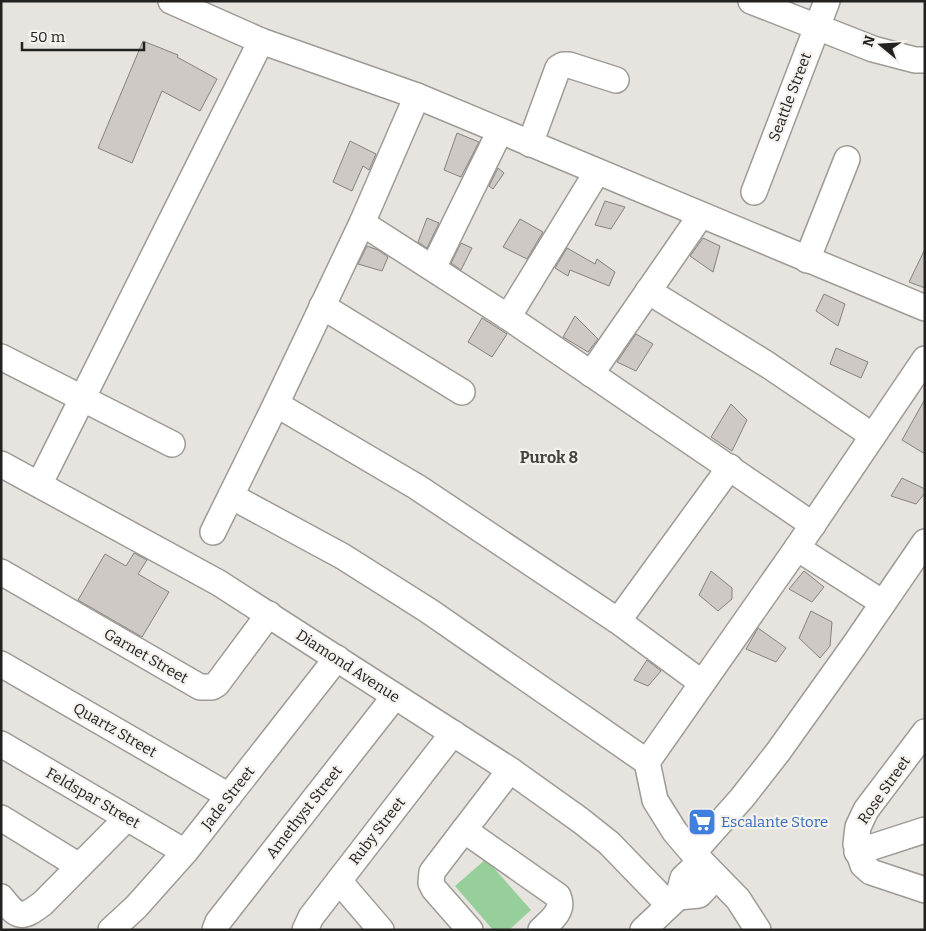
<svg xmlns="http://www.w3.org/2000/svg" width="926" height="931" font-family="Bitter,serif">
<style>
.green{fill:#96cf99}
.building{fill:#cec9c5;stroke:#85817d}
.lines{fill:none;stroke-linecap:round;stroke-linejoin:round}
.minor-casing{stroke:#9e9b96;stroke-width:28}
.minor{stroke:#fff;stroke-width:25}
.labels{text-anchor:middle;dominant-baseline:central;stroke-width:4.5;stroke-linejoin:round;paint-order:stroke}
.street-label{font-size:15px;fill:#22211f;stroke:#f5f1ec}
.shop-label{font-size:15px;fill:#366cbe;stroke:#f5f1ec;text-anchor:start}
.neighbourhood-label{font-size:16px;font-weight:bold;fill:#474440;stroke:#f5f1ec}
</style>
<rect width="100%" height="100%" fill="#e7e4df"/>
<path class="green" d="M486 859 531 910 509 930H493L455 886Z"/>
<g class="building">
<path d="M143 41 178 55 177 57 217 79 200 111 162 91 132 163 98 148Z"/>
<path d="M457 133 479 142 461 177 444 170Z"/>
<path d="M350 141 376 154 369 170 363 166 352 191 333 182Z"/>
<path d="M498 168 504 173 493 189 489 186Z"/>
<path d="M605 201 625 207 611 229 595 225Z"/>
<path d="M427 218 439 223 427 248 418 242Z"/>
<path d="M520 219 543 232 527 259 503 247Z"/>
<path d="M703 238 720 246 713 272 690 256Z"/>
<path d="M461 243 472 248 461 270 451 263Z"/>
<path d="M367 246 378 250 388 257 382 271 358 264Z"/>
<path d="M567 248 595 264 597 259 615 272 609 286 570 270 568 276 555 268Z"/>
<path d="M925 249V288L909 282Z"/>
<path d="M824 294 845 304 838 326 816 311Z"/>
<path d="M575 316 598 339 588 352 563 337Z"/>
<path d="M482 318 507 334 492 357 468 342Z"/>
<path d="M636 334 653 344 636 371 617 362Z"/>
<path d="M836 348 868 362 861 378 830 364Z"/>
<path d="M925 399V454L902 440Z"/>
<path d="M731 404 747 420 732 451 711 437Z"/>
<path d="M902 478 925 489V493L916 504 891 496Z"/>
<path d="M134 553 147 560 138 574 169 592 142 637 78 600 105 554 126 566Z"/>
<path d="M711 571 732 588V599L718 611 699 595Z"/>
<path d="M804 571 824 587 812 602 789 589Z"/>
<path d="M811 611 832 622 830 646 820 658 799 638Z"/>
<path d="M758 628 786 648 776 662 746 649Z"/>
<path d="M647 660 661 671 648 686 634 680Z"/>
</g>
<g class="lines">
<defs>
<g id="minor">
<path d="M171 1 261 41 417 96 925 308"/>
<path d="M751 1 873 49 915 60H925"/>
<path d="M530 144 558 68 563 65H569L616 80"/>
<path d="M754 192 827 1"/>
<path d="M362 223 508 317 813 525"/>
<path d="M807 260 847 159"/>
<path d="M433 268 500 131"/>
<path d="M648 291 768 365 873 436"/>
<path d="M322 306 462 392"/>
<path d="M508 317 597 172"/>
<path d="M1 357 172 444"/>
<path d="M591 374 701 215"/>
<path d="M276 404 417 487 618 621 702 683"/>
<path d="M1 464 219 583 510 770 580 820 609 843 669 905"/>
<path d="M40 483 261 41"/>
<path d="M231 496 342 556 429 611 647 762"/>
<path d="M213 532 276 404 362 223 417 96"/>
<path d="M797 548 883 603"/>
<path d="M1 572 200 687H212L217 684 269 614"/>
<path d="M618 621 730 467"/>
<path d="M1 664 229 796"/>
<path d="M925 732 866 810 858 827 856 844 863 865 871 872 925 890"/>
<path d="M1 744 185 852"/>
<path d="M1 818 79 866"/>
<path d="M464 830 558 896C565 911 550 921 541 930"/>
<path d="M857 852 925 830"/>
<path d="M693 853 742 798 778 752 853 647 925 542"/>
<path d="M339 881 381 930"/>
<path d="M1 897C18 918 21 920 43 903L127 818"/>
<path d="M678 897 699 895 716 877"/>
<path d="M111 930 136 907 185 852 337 658"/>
<path d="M215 930 218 922 395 696"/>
<path d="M305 930 311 917 453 733"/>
<path d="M470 930 434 889 431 883 432 872 510 770"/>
<path d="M643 930 678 897 683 878 701 861"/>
<path d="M758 930 738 899 693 853 675 832 655 800 647 762 797 548 925 359"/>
</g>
</defs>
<use href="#minor" class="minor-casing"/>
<use href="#minor" class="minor"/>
</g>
<defs>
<symbol id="supermarket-square" viewBox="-11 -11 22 22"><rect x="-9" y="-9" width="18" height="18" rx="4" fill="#3f7fe0" stroke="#f5f1ec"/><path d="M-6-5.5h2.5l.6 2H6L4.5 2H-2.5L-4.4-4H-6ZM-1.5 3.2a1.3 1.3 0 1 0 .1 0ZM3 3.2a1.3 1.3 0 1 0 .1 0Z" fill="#fff"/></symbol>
</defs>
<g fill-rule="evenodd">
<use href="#supermarket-square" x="686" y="806" width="32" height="32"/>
</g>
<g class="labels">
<g class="street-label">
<text transform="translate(790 97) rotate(-69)">Seattle Street</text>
<text transform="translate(146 656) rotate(30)">Garnet Street</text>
<text transform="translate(348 666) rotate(33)">Diamond Avenue</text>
<text transform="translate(115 730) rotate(30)">Quartz Street</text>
<text transform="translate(884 790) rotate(-55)">Rose Street</text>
<text transform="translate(93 798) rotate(30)">Feldspar Street</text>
<text transform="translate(228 798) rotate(-52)">Jade Street</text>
<text transform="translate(304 812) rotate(-52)">Amethyst Street</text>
<text transform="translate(377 831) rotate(-52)">Ruby Street</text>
</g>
<g class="shop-label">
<text x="721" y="822">Escalante Store</text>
</g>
<g class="neighbourhood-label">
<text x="549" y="457">Purok 8</text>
</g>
</g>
<rect width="926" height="931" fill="none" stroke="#22211f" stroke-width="5"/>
<g transform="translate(881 45) rotate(288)" stroke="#f5f1ec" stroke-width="4" paint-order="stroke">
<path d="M0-4L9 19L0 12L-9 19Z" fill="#22211f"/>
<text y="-8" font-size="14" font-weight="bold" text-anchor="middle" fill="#22211f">N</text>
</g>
<path d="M22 42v8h122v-8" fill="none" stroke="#22211f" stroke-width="2.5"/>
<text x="30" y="42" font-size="15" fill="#22211f" stroke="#f5f1ec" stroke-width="4" paint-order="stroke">50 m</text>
</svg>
